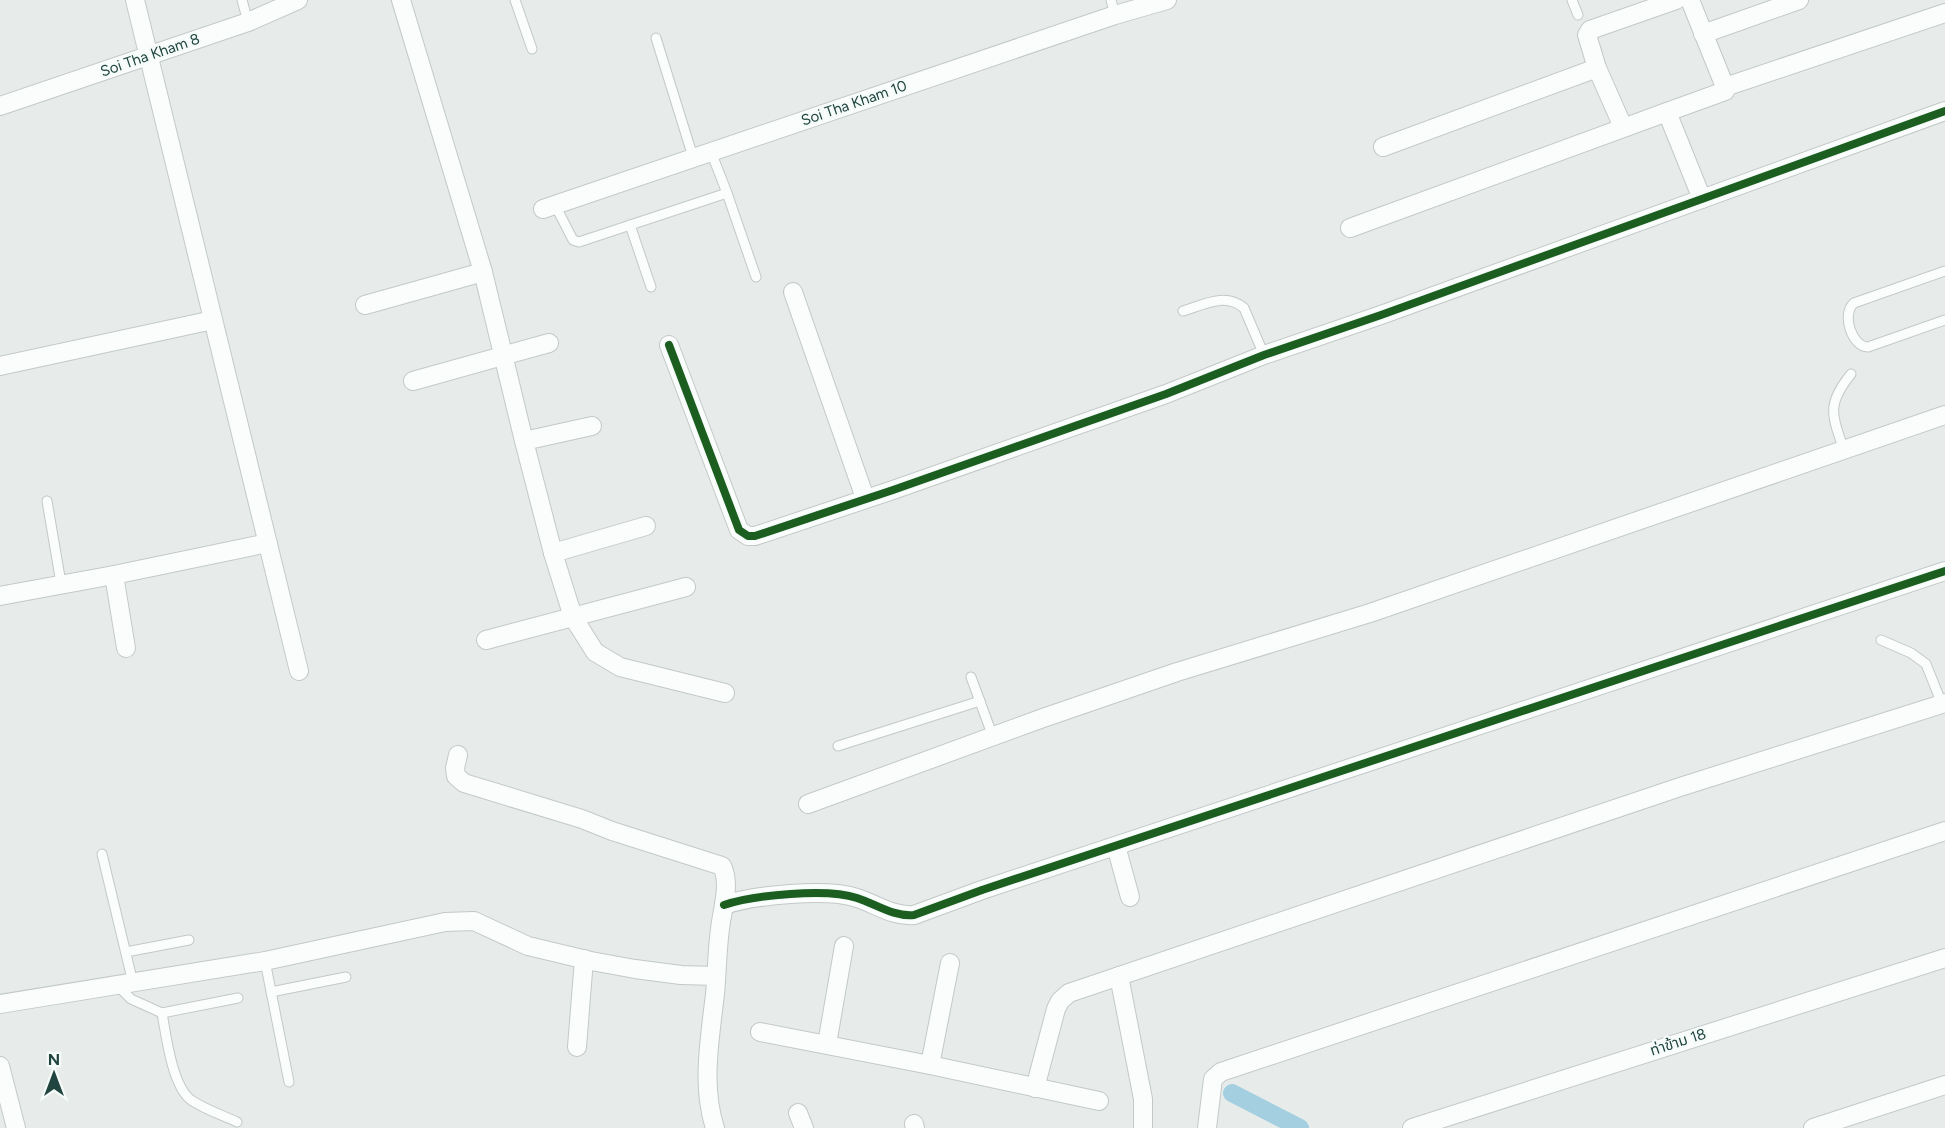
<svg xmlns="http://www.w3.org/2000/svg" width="1945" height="1128" font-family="Figtree,'Noto Sans Thai',sans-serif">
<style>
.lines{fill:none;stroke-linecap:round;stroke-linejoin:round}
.canal{stroke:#a3cfe0;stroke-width:18}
.lane-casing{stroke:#c3c9c8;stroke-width:11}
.street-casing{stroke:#c3c9c8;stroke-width:20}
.lane{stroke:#fbfcfc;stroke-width:9}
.street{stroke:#fbfcfc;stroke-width:18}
.cycleway-casing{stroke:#f5fbf9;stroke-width:11}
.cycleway{stroke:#1b5e20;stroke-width:8}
.labels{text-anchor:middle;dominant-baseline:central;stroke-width:4.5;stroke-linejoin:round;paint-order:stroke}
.street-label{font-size:15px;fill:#20443f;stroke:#f5fbf9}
</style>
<rect width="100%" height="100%" fill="#e7eceb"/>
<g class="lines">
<path class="canal" d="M1232 1093 1300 1128"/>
<defs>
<g id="lane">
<path d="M242 0 248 22"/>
<path d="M515 0 532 49"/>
<path d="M1111 0 1115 15"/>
<path d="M1572 0 1578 15"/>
<path d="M656 38 693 157"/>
<path d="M711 152 727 193 756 277"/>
<path d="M555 205 573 240 579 242 727 193"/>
<path d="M630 225 651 287"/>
<path d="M1945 271 1854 303C1841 314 1852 347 1868 347L1945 320"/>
<path d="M1183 311C1203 305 1225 292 1244 308L1264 355"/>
<path d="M1844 450C1832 415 1826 405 1851 374"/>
<path d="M47 501 61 583"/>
<path d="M1881 640 1911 653 1926 664 1942 704"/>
<path d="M971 677 993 737"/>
<path d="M838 746 980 701"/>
<path d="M102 854 133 983"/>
<path d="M126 952 189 940"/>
<path d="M265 961 289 1082"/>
<path d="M117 985 131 999 162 1013 238 998"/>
<path d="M271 992 346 977"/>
<path d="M162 1013C166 1035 172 1086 191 1100 204 1109 222 1115 237 1122"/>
</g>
<g id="street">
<path d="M135 0 299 671"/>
<path d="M401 0 483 272 524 441 553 553 573 617 595 652 620 667 725 693"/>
<path d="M1690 0 1725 87"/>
<path d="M1703 34 1799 0"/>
<path d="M1597 68 1587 35 1590 30 1676 0"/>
<path d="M0 106 248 22 298 0"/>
<path d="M1667 112 1725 91V87L1945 13"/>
<path d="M1383 147 1597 68 1623 127"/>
<path d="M543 209 1115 15 1167 0"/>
<path d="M1350 228 1667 112 1702 199"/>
<path d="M793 292 865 498"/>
<path d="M365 305 483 272"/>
<path d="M669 345 739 530 748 536H755L893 490 1166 394 1264 355 1381 315 1945 111"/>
<path d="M0 366 213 320"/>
<path d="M413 381 549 343"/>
<path d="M524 441 592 426"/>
<path d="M553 553 646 526"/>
<path d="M114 575 126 648"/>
<path d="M0 596 114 575 268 543"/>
<path d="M486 640 686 587"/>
<path d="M458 755 455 768 456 776 464 783 582 819 612 831 722 866C731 884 722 910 720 929 717 951 717 973 715 994 710 1038 701 1086 715 1128"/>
<path d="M808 804 1043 718 1177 672 1370 613 1945 415"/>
<path d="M1116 846 1130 897"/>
<path d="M724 905C754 895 827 888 857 898 876 904 893 917 914 915L982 890 1945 571"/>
<path d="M1119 976 1143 1099V1128"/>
<path d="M0 1004 265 961 445 922 474 921 528 946 591 961 635 969 681 975 716 976"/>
<path d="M760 1032 930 1065 1099 1101"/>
<path d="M827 1044 844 946"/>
<path d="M577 1047 584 959"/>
<path d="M930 1065 950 963"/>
<path d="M0 1066 16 1128"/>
<path d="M1035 1088 1056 1009 1060 1001 1069 993 1680 787 1945 703"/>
<path d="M798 1113 804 1128"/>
<path d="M914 1124 915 1128"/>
<path d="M1207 1128 1213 1079 1221 1072 1945 831"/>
<path d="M1412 1128 1945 958"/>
<path d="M1813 1128 1945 1085"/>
</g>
</defs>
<use href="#lane" class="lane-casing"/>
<use href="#street" class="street-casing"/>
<use href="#lane" class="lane"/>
<use href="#street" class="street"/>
<defs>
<g id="cycleway">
<path d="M669 345 739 530 748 536H755L893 490 1166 394 1264 355 1381 315 1945 111"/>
<path d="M724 905C754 895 827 888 857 898 876 904 893 917 914 915L982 890 1945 571"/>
</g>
</defs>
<use href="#cycleway" class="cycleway-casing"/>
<use href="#cycleway" class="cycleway"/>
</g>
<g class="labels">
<g class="street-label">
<text transform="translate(150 55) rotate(-19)">Soi Tha Kham 8</text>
<text transform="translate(854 103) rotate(-19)">Soi Tha Kham 10</text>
<text transform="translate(1678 1042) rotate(-18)">ท่าข้าม 18</text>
</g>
</g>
<g transform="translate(54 1074)" stroke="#f5fbf9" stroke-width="4.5" paint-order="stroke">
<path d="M0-4.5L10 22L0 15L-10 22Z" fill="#20443f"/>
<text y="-9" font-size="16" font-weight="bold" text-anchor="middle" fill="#20443f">N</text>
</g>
</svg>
